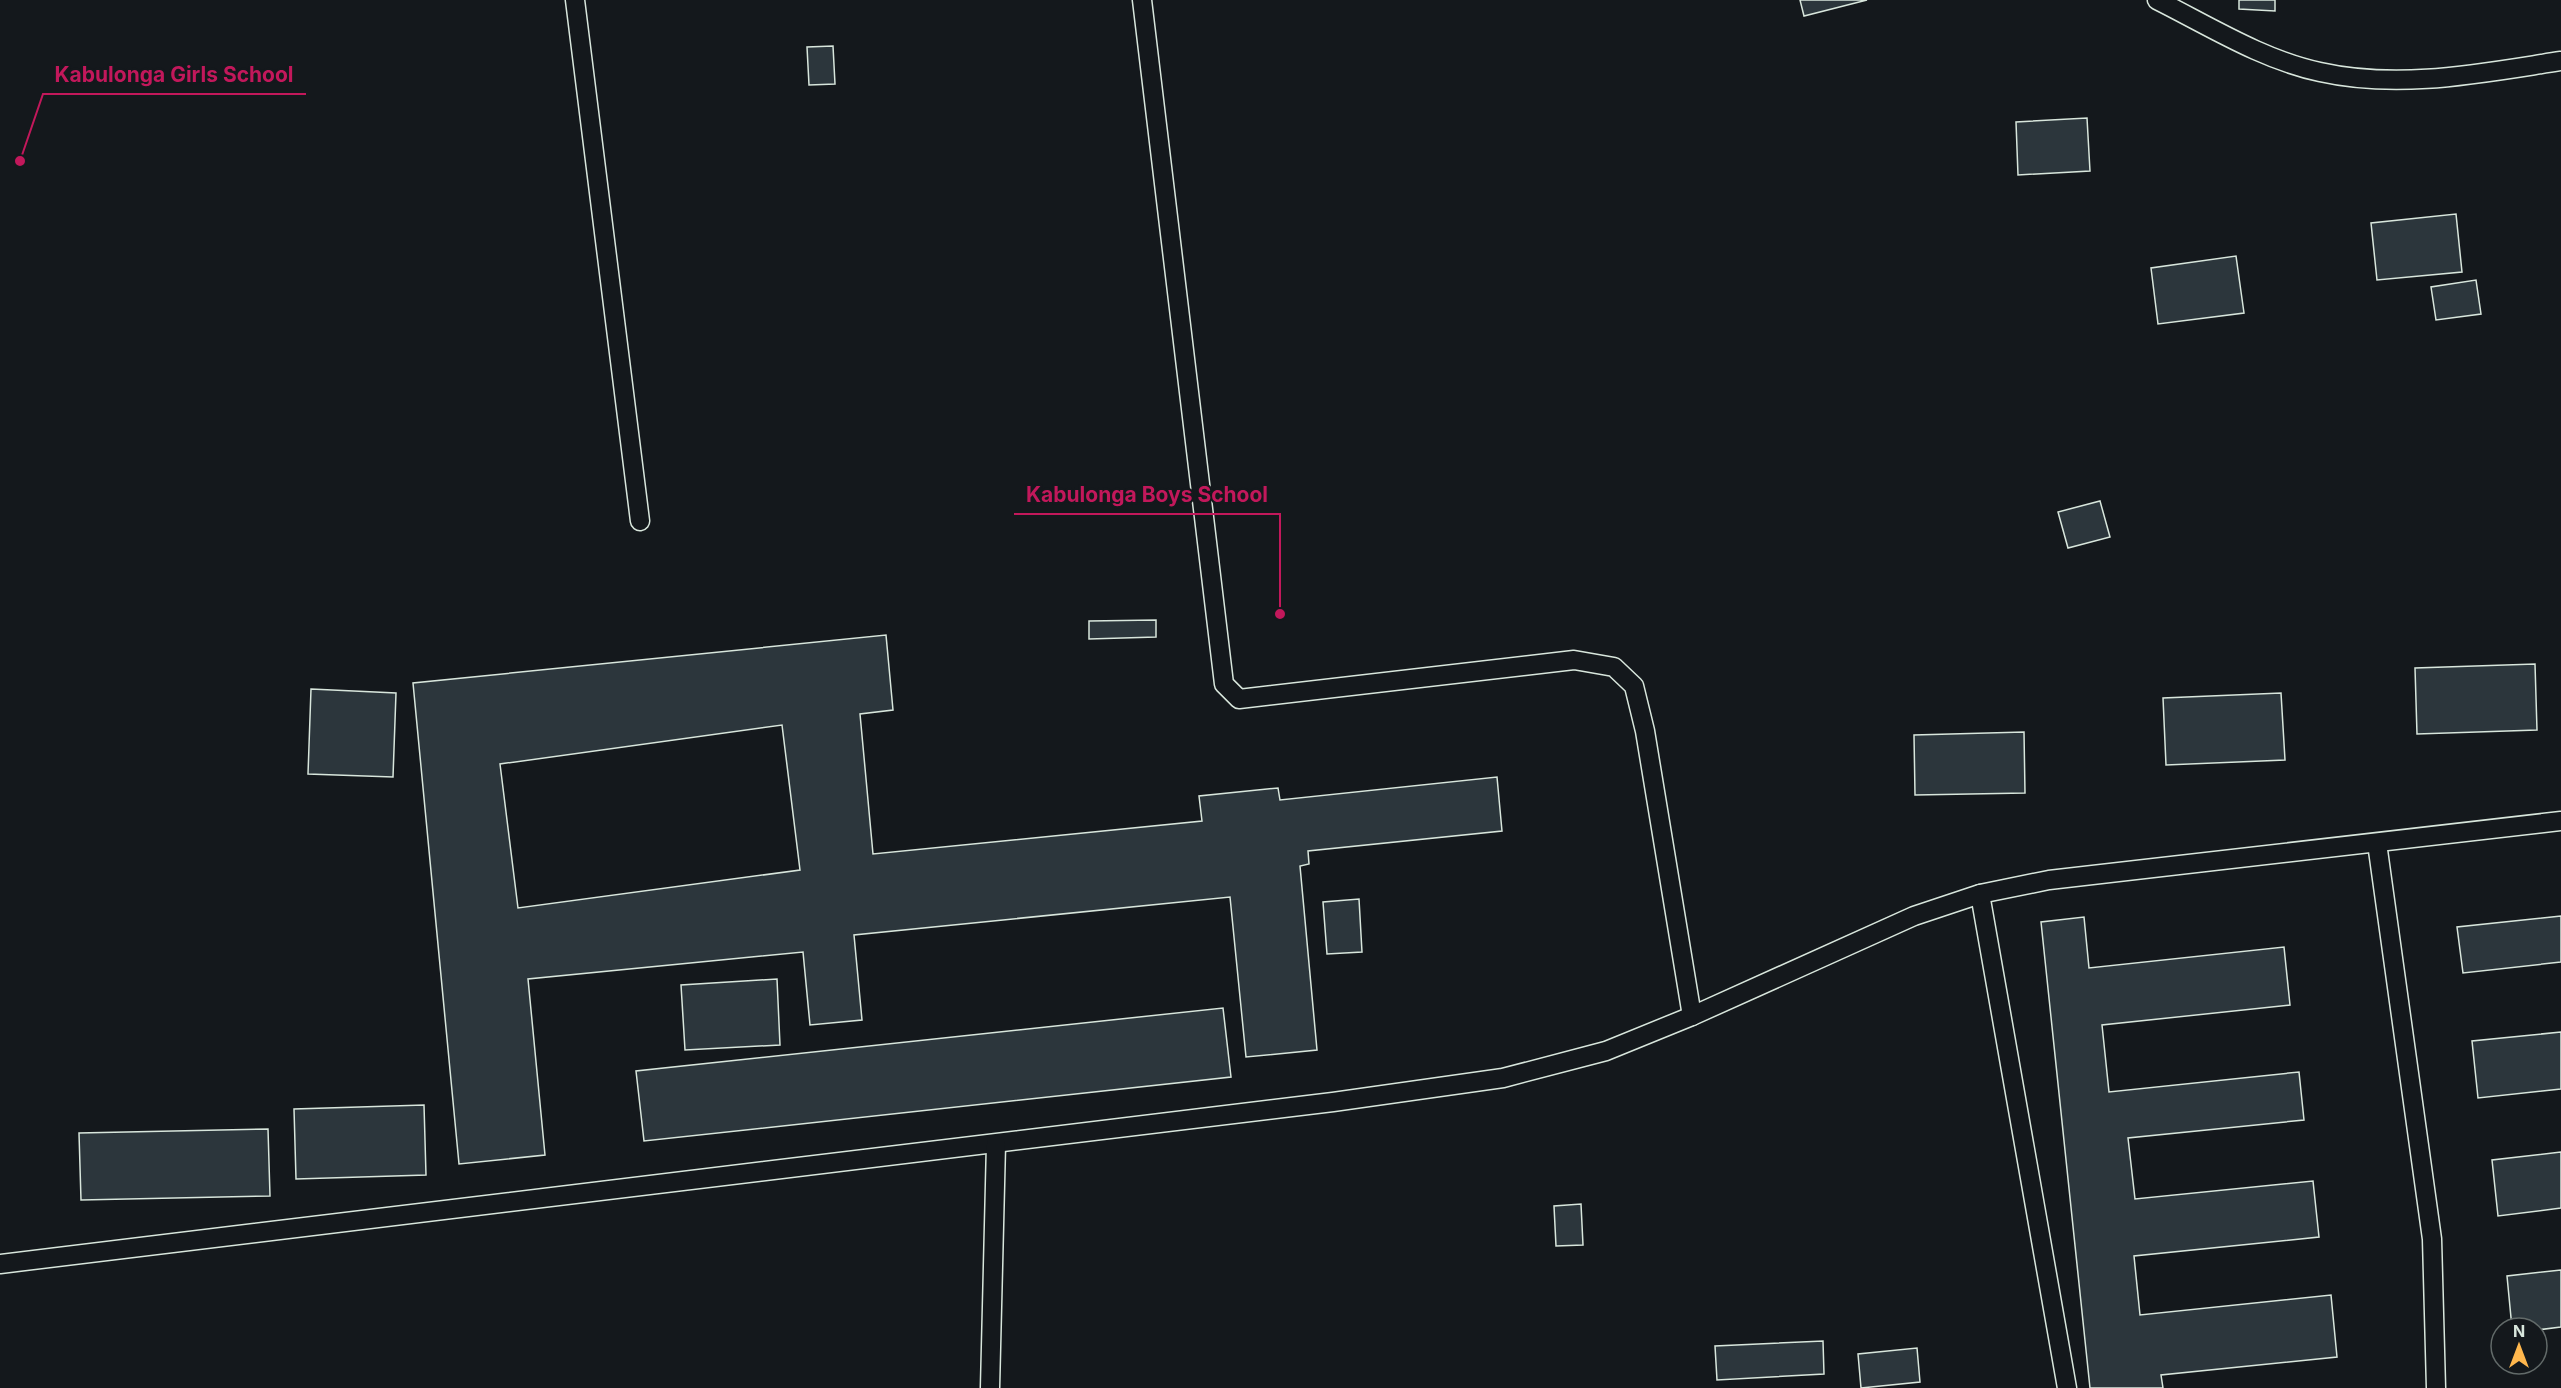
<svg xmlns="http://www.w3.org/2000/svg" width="2561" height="1388" font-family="Inter,sans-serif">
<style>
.building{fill:#2c363c;stroke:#d8e6dc;stroke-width:1.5;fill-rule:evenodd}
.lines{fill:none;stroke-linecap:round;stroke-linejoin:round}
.service-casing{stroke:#d8e6dc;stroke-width:21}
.service{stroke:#14181c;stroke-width:18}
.leader{fill:none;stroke:#c2185b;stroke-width:2}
.callout-dot{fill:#c2185b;stroke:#14181c;stroke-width:2}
.callout-label{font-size:21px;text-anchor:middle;font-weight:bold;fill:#c2185b;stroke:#14181c;stroke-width:4.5;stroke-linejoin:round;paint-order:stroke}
</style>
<rect width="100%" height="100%" fill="#14181c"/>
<g class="building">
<path d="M1800 0H1867L1804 16Z"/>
<path d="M2239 0H2275V11L2239 9Z"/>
<path d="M833 46 835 84 809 85 807 47Z"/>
<path d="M2087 118 2090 171 2018 175 2016 122Z"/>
<path d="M2456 214 2462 272 2377 280 2371 223Z"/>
<path d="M2236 256 2244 313 2158 324 2151 268Z"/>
<path d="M2476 280 2481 314 2436 320 2431 287Z"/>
<path d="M2100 501 2110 537 2068 548 2058 512Z"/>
<path d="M1156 620V637L1089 639V621Z"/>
<path d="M886 635 893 710 860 714 873 854 1202 821 1199 796 1278 788 1280 800 1497 777 1502 831 1308 851 1309 864 1300 866 1317 1050 1246 1057 1230 897 854 935 862 1020 810 1025 803 952 528 979 545 1155 459 1164 413 683ZM782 725 800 870 518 908 500 764Z"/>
<path d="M2535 664 2537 730 2417 734 2415 668Z"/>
<path d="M311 689 396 693 393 777 308 774Z"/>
<path d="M2281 693 2285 760 2166 765 2163 698Z"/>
<path d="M2024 732 2025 793 1915 795 1914 735Z"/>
<path d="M1359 899 1362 952 1327 954 1323 902Z"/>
<path d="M2561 916V962L2463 973 2457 927Z"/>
<path d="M2084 917 2089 968 2284 947 2290 1005 2102 1025 2109 1092 2299 1072 2304 1120 2128 1138 2135 1199 2313 1181 2319 1237 2134 1256 2140 1315 2331 1295 2337 1357 2161 1375 2163 1388H2090L2041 922Z"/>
<path d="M777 979 780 1045 685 1050 681 985Z"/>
<path d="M1223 1008 1231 1077 644 1141 636 1071Z"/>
<path d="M2561 1032V1089L2478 1098 2472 1041Z"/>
<path d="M424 1105 426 1175 296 1179 294 1109Z"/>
<path d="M268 1129 270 1196 81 1200 79 1133Z"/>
<path d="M2561 1152V1208L2498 1216 2492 1160Z"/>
<path d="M1581 1204 1583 1245 1556 1246 1554 1206Z"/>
<path d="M2561 1270V1327L2537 1330V1328H2512L2507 1276Z"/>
<path d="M1823 1341 1824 1374 1717 1380 1715 1346Z"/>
<path d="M1917 1348 1920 1382 1861 1388 1858 1354Z"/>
</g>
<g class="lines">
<defs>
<g id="service">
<path d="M575 0 640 521"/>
<path d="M1142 0 1224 684 1239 699 1574 660 1614 667 1634 686 1645 731 1692 1016"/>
<path d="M2157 0C2209 26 2263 60 2320 72 2400 90 2482 73 2561 61"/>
<path d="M2377 843 2432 1239 2436 1388"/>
<path d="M1980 894 2067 1388"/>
<path d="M0 1264 1333 1102 1503 1078 1606 1051 1692 1016 1914 916 1980 894 2049 880 2561 821"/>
<path d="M990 1388 996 1144"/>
</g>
</defs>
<use href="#service" class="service-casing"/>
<use href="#service" class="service"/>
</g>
<path class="leader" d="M20 161L43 94H306M1280 614L1280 514H1014"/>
<g class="callout-dot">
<circle cx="20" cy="161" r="6"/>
<circle cx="1280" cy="614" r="6"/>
</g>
<g class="callout-label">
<text x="174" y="82">Kabulonga Girls School</text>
<text x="1147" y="502">Kabulonga Boys School</text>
</g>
<g transform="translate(2519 1346)"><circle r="28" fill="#14181c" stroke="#626a69" stroke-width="1.5"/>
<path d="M0-4.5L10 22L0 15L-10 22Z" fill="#ffb74d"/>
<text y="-9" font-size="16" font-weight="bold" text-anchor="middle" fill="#d8e6dc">N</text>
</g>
</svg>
